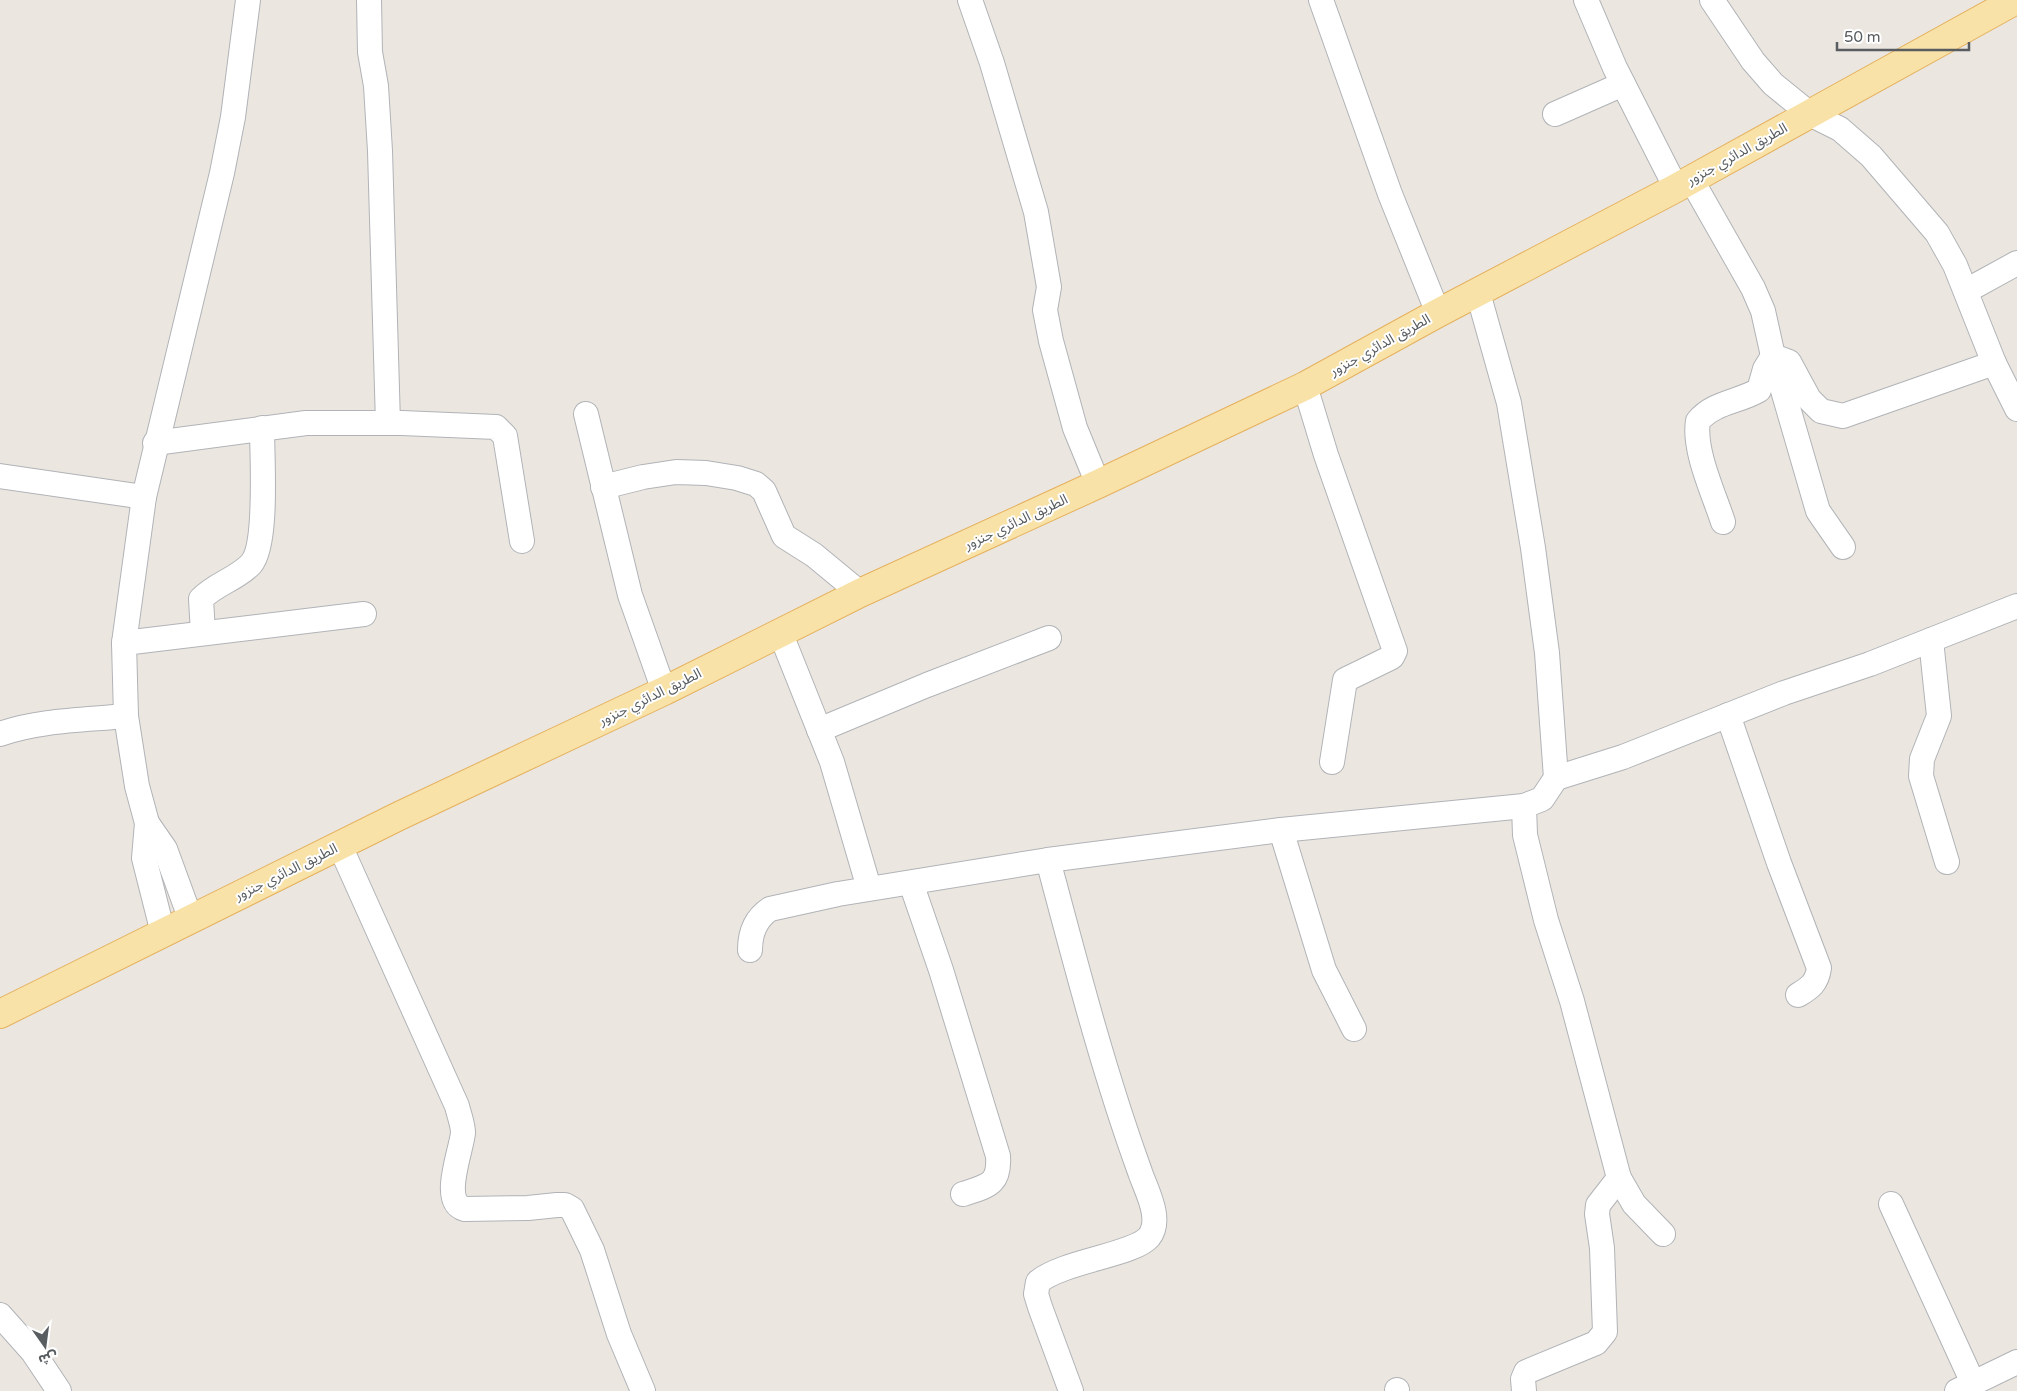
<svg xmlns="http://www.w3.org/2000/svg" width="2017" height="1391" font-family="'Varela Round','Noto Sans Arabic',sans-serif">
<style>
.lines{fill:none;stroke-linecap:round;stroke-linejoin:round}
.minor-casing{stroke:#b1b3b7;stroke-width:26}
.major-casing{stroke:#e5b15e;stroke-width:30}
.minor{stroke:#fff;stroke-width:24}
.major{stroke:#f8e2a8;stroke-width:28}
.labels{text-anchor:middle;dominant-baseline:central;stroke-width:4;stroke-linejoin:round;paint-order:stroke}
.street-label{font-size:14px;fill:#595d60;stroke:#fff}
</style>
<rect width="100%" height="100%" fill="#ebe7e0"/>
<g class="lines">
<defs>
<g id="minor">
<path d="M369 0 370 52 376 86 380 151 388 423"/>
<path d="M970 0 992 63 1036 212 1049 287 1045 310 1051 341 1075 428 1098 484"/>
<path d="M1321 0 1390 194 1438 313"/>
<path d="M1586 0 1615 68 1676 188"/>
<path d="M1712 0 1753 61 1773 84 1810 114 1840 129 1871 156 1937 233 1955 265 1994 363 2017 409"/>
<path d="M1555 114 1623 84"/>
<path d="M1691 179 1753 288 1763 311 1773 356 1818 511 1843 547"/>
<path d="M1966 291 2017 263"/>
<path d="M1478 293 1509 403 1533 548 1547 653 1556 778 1542 799 1524 806 1525 835 1546 920 1572 1001 1619 1178 1634 1204 1663 1234"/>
<path d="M1305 386 1326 455 1395 651 1392 657 1345 680 1332 762"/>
<path d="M586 414 630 595 664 691"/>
<path d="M155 443 306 423H402L496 427 505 436 522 541"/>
<path d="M0 476 144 497"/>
<path d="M603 487 643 477 676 472 706 473 737 478 756 484 764 491 784 536 814 555 860 593"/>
<path d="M1723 522C1714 494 1693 450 1698 421 1714 402 1739 402 1759 390L1765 369 1773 356 1789 362 1809 399 1821 411 1843 416 1994 363"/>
<path d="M780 632 832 762 869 888"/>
<path d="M203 633 201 599C215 584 237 579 251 564 268 545 262 457 262 428"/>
<path d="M1931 640 1939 716 1922 759 1921 776 1947 862"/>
<path d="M124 643 364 614"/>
<path d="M1728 715 1779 863 1819 968C1817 983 1810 988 1798 995"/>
<path d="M819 730 927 685 1049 638"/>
<path d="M0 734C39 720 86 720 126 716"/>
<path d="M1556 778 1623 757 1784 693 1870 664 2017 606"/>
<path d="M147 823 165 849 191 920"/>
<path d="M1281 830 1324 970 1354 1029"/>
<path d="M340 846 457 1106C459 1115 463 1124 463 1133 461 1152 440 1203 465 1209L528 1208 557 1205H565L572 1209 592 1250 619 1334 643 1391"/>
<path d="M1048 860C1076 965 1103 1070 1140 1172 1146 1190 1163 1219 1149 1237 1134 1255 1063 1261 1038 1282L1036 1294 1040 1307 1071 1391"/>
<path d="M911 883 941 970 998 1156C1000 1185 987 1186 963 1194"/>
<path d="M163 933 144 858 147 823 137 786 126 716 124 643 144 497 222 173 233 117 248 0"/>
<path d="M750 950C750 933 755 919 770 909L838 894 1048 860 1281 830 1524 806"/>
<path d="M1891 1204 1973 1383"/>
<path d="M0 1315 33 1352 59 1391"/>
<path d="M1397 1390V1391"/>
<path d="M1524 1391 1523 1379 1526 1372 1596 1343 1605 1332 1602 1248 1597 1214 1598 1205 1619 1178"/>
<path d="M1957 1391 2017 1362"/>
</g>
<path id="major" d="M0 1014 399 816 664 691 860 593 1098 484 1305 386 1438 313 1676 188 2016 0"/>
</defs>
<use href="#minor" class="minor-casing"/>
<use href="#major" class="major-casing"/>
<use href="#minor" class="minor"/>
<use href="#major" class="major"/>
</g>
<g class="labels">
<g class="street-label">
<text transform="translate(1737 154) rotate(-29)">الطريق الدائري جنزور</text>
<text transform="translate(1380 345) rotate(-29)">الطريق الدائري جنزور</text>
<text transform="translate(1016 522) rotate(-25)">الطريق الدائري جنزور</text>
<text transform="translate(650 697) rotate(-26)">الطريق الدائري جنزور</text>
<text transform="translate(286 872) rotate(-26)">الطريق الدائري جنزور</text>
</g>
</g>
<g transform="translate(45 1346) rotate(166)" stroke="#ffffff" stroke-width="4" paint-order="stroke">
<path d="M0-4L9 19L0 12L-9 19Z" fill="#595d60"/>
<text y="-8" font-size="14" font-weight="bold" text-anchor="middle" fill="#595d60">ش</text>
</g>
<path d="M1837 42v8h132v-8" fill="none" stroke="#595d60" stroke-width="2.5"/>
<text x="1844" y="42" font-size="15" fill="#595d60" stroke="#ffffff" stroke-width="4" paint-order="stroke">50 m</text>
</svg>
